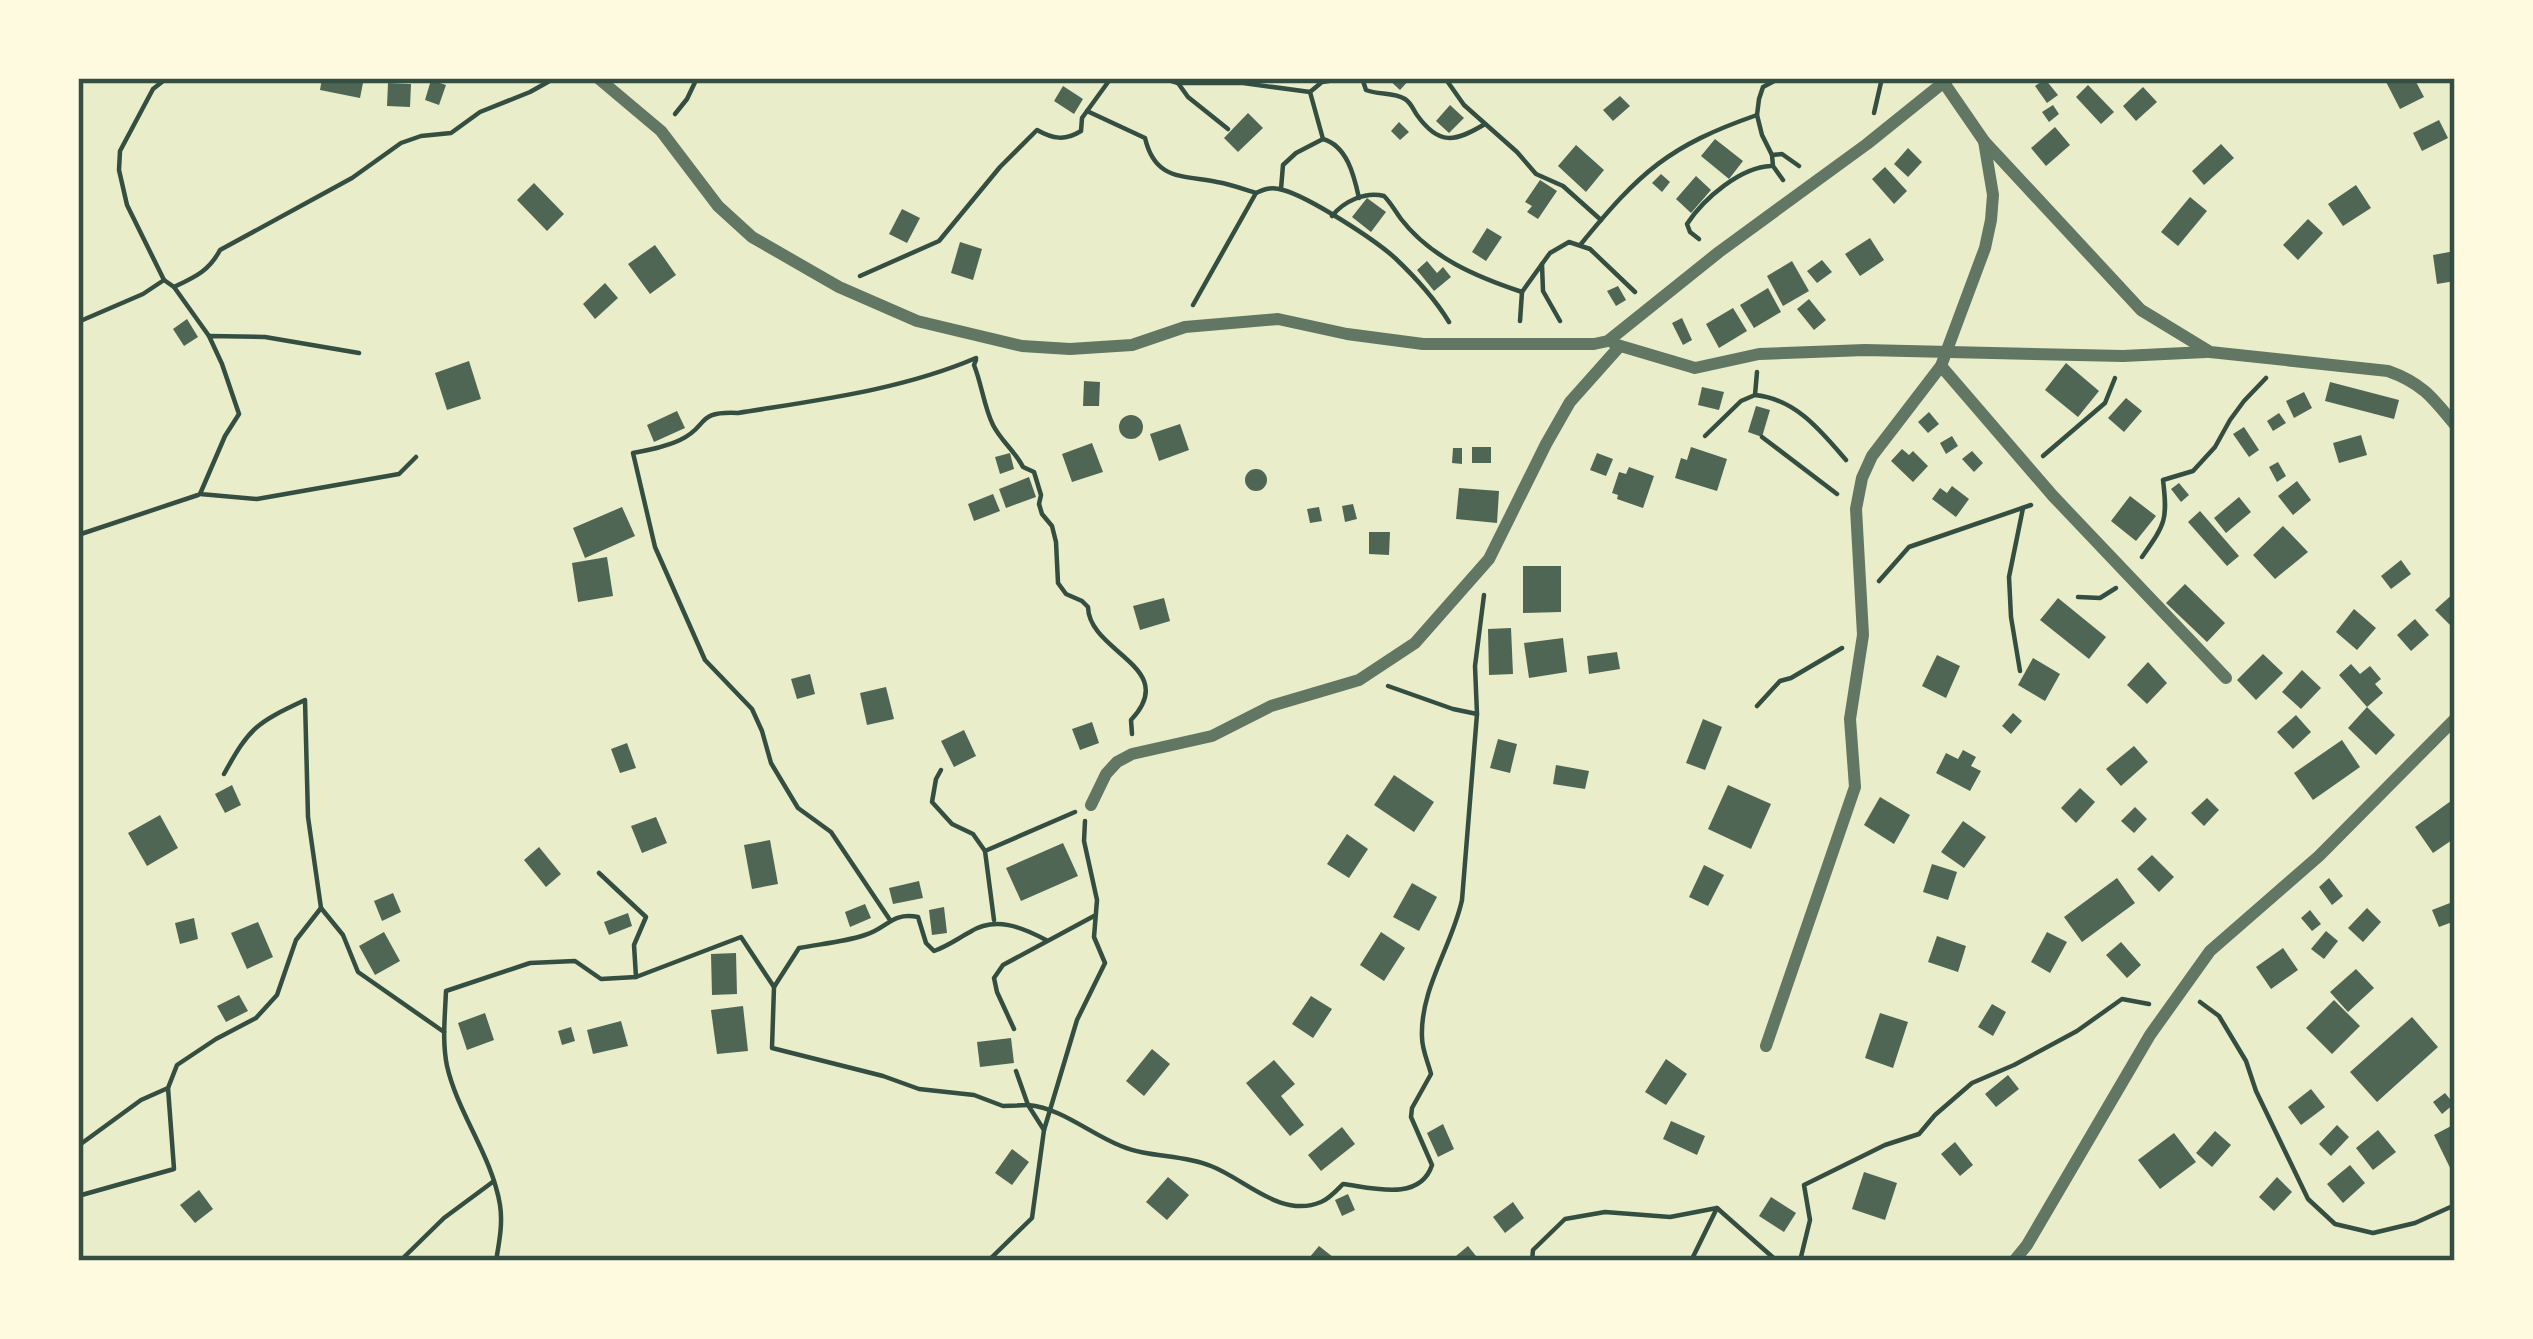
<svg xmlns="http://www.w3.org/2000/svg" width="2533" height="1339" font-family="Poppins,sans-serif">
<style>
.building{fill:#4f6655}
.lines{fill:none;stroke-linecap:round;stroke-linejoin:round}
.path{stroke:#344e41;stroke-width:4.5}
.minor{stroke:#617663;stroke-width:12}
.neatline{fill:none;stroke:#344e41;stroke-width:4.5}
</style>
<rect width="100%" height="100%" fill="#e9edc9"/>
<g class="building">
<path d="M322 78H364L360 98 320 90Z"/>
<path d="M1387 78H1411L1400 90Z"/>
<path d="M2384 78H2414L2424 97 2400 109Z"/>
<path d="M2045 79 2058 95 2047 103 2035 86Z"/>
<path d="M431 80 446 85 439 105 425 100Z"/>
<path d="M388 83 411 84 410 107 387 106Z"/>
<path d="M2088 85 2114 112 2101 124 2076 97Z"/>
<path d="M1063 86 1083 99 1074 114 1054 101Z"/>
<path d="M2143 87 2157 102 2136 121 2123 106Z"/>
<path d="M1620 96 1630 106 1613 121 1603 110Z"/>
<path d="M1450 105 1464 118 1449 133 1436 121Z"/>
<path d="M2053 105 2059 114 2049 122 2042 112Z"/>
<path d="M1248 113 1263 128 1238 152 1224 138Z"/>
<path d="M2439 120 2448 138 2422 151 2413 133Z"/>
<path d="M1399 122 1409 132 1400 140 1391 131Z"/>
<path d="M2055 127 2070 145 2046 166 2031 148Z"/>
<path d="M1715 139 1743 161 1729 179 1701 156Z"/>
<path d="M2221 144 2234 158 2204 185 2192 171Z"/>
<path d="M1576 145 1604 170 1586 192 1558 166Z"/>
<path d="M1908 148 1922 162 1908 177 1894 164Z"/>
<path d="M1885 167 1907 191 1894 204 1872 179Z"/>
<path d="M1661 174 1670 182 1662 192 1652 183Z"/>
<path d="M1696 176 1711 190 1691 213 1676 199Z"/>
<path d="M1540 180 1557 191 1538 219 1527 212 1532 206 1525 202Z"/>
<path d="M534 183 564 214 547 231 517 200Z"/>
<path d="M2356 185 2371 208 2343 226 2328 204Z"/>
<path d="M2190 197 2207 211 2178 246 2161 232Z"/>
<path d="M1367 198 1386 212 1371 232 1352 217Z"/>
<path d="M902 209 920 218 907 243 889 234Z"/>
<path d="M2308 219 2323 233 2298 260 2283 245Z"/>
<path d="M1487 228 1502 237 1486 261 1472 252Z"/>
<path d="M1870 238 1884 260 1860 276 1845 254Z"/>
<path d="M960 242 982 249 973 280 951 273Z"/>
<path d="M655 245 676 275 650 294 628 264Z"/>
<path d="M2455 251V281L2437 284 2433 255Z"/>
<path d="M1822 260 1832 272 1817 283 1807 271Z"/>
<path d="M1427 261 1437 273 1443 267 1451 277 1434 291 1417 270Z"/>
<path d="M1792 261 1809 291 1783 306 1767 276Z"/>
<path d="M605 283 618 298 595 319 583 304Z"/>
<path d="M1618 286 1626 300 1616 306 1607 291Z"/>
<path d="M1768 288 1781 312 1754 328 1740 305Z"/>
<path d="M1809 299 1826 320 1814 330 1797 309Z"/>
<path d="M1733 308 1747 331 1719 348 1706 324Z"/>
<path d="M1682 318 1692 340 1683 345 1672 323Z"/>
<path d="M187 319 198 337 184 346 173 329Z"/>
<path d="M469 361 481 399 447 410 435 373Z"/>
<path d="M2066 363 2099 391 2078 417 2045 390Z"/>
<path d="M1084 381 1100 382 1099 406H1083Z"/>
<path d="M2330 382 2399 400 2394 419 2325 401Z"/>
<path d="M1702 387 1724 392 1719 410 1698 405Z"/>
<path d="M2304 392 2312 408 2294 418 2286 401Z"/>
<path d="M2126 398 2142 411 2124 432 2108 418Z"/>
<path d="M1756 406 1770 410 1762 437 1748 432Z"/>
<path d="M677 411 685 428 654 442 647 425Z"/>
<path d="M1929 412 1939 424 1928 433 1918 422Z"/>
<path d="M2279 413 2286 423 2273 431 2267 421Z"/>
<circle cx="1131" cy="427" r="12"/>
<path d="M1180 424 1189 450 1159 461 1150 434Z"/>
<path d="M2244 427 2259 450 2249 457 2233 434Z"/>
<path d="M2361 435 2367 455 2339 463 2333 443Z"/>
<path d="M1952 436 1958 446 1946 454 1940 443Z"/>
<path d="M1092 443 1103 472 1072 482 1062 454Z"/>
<rect x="1472" y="447" width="19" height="16"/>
<path d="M1691 447 1727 459 1717 491 1675 478 1681 458 1687 460Z"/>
<path d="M1453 448H1462V464L1452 463Z"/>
<path d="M1902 449 1909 455 1913 451 1928 466 1913 482 1891 461Z"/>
<path d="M1972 451 1983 463 1974 472 1962 459Z"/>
<path d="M1010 453 1014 469 1000 474 995 457Z"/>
<path d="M1597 453 1613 459 1606 476 1590 470Z"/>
<path d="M2278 462 2286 476 2277 482 2269 467Z"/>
<path d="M1629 467 1654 476 1643 508 1617 499 1618 495 1612 493 1619 472 1626 474Z"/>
<circle cx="1256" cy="480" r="11"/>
<path d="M1029 477 1036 497 1006 508 999 489Z"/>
<path d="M2297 481 2311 500 2293 515 2278 496Z"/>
<path d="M2179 483 2189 495 2181 502 2171 489Z"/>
<path d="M1952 486 1969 499 1956 517 1932 499 1940 488 1947 493Z"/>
<path d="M1459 488 1499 491 1497 523 1456 519Z"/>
<path d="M993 494 1000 511 974 521 968 504Z"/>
<path d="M2130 496 2156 516 2136 541 2111 521Z"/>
<path d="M2239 497 2251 512 2226 533 2214 518Z"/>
<path d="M1353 504 1357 519 1345 522 1342 506Z"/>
<path d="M622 507 635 536 585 558 573 528Z"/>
<path d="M1319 507 1322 521 1310 523 1307 509Z"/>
<path d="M2200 511 2239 556 2227 566 2188 522Z"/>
<path d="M2283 526 2308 552 2275 579 2253 555Z"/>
<path d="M1369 532H1390L1389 555 1369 554Z"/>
<path d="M607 557 613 596 578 602 572 563Z"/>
<path d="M2401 560 2411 574 2391 589 2381 576Z"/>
<path d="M1523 566H1561V612L1523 613Z"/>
<path d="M2185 584 2225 623 2207 642 2166 603Z"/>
<path d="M2455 592V630L2435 610Z"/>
<path d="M1164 598 1170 621 1140 630 1133 606Z"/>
<path d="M2058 598 2106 637 2089 659 2040 620Z"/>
<path d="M2354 609 2376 628 2357 650 2336 632Z"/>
<path d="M2415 619 2429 635 2411 651 2397 635Z"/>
<path d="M1511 628 1513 674 1489 675 1488 629Z"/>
<path d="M1563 638 1567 672 1529 678 1524 643Z"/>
<path d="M1617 652 1620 669 1589 674 1587 656Z"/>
<path d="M2263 654 2283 673 2256 700 2237 680Z"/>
<path d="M1937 655 1960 666 1946 698 1922 686Z"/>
<path d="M2033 658 2060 674 2045 701 2018 685Z"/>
<path d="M2148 662 2167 683 2147 704 2127 685Z"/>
<path d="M2351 664 2360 674 2370 666 2381 679 2375 684 2383 693 2367 707 2395 735 2376 755 2348 728 2367 707 2339 675Z"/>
<path d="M2302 670 2321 688 2301 709 2282 692Z"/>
<path d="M810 674 815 694 797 699 791 679Z"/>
<path d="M886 687 894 719 867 725 860 693Z"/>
<path d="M2013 713 2022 721 2011 734 2002 726Z"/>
<path d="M2296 715 2311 732 2293 749 2277 732Z"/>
<path d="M1703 719 1722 727 1705 770 1686 763Z"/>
<path d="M1092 722 1099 743 1080 750 1072 729Z"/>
<path d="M964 730 976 756 954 767 941 741Z"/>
<path d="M1498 739 1517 744 1510 773 1490 768Z"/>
<path d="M2342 740 2360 767 2313 800 2294 773Z"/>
<path d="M627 743 636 768 620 773 611 749Z"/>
<path d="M2134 746 2148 762 2121 786 2106 769Z"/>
<path d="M1963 750 1976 757 1971 766 1981 771 1970 791 1936 773 1946 753 1958 759Z"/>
<path d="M1556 765 1589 771 1585 789 1553 784Z"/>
<path d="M1394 775 1434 802 1414 832 1374 805Z"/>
<path d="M232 785 241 805 225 813 215 794Z"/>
<path d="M1728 785 1771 804 1751 849 1708 829Z"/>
<path d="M2080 788 2095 802 2076 823 2061 808Z"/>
<path d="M1880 797 1910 815 1894 844 1864 825Z"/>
<path d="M2207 798 2219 810 2204 826 2191 813Z"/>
<path d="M2455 798V838L2433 853 2415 827Z"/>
<path d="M2135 807 2147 819 2134 833 2121 821Z"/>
<path d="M160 815 178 848 147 866 128 833Z"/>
<path d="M656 817 667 843 642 853 631 826Z"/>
<path d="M1963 821 1986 837 1964 868 1941 852Z"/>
<path d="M1347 834 1368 849 1349 878 1327 864Z"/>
<path d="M770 840 778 884 752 889 744 845Z"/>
<path d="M1063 843 1078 876 1021 901 1006 868Z"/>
<path d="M539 847 561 874 546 887 524 860Z"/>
<path d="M2152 855 2174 877 2159 892 2137 869Z"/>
<path d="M1932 864 1957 872 1948 900 1923 892Z"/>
<path d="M1704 865 1724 875 1708 906 1689 897Z"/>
<path d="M2117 878 2135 903 2082 942 2064 917Z"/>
<path d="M2329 878 2343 896 2332 905 2319 887Z"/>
<path d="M919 881 923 898 893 904 889 888Z"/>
<path d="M1412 883 1437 897 1419 931 1393 917Z"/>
<path d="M393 893 401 912 382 921 374 901Z"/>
<path d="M2450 903 2455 921 2439 927 2432 910Z"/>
<path d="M865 904 871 918 850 927 845 912Z"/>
<path d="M944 907 947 933 932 935 929 910Z"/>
<path d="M2367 908 2381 922 2363 942 2348 928Z"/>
<path d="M2310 910 2321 924 2312 931 2301 918Z"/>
<path d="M628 913 632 926 609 935 604 922Z"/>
<path d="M194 918 198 939 180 944 175 923Z"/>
<path d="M258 922 273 957 247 969 231 933Z"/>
<path d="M2326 931 2338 941 2324 959 2311 949Z"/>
<path d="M384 932 400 961 375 975 359 946Z"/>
<path d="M1381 932 1405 948 1384 981 1360 965Z"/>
<path d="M2047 932 2067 942 2050 973 2031 962Z"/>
<path d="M1937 936 1966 946 1958 972 1928 962Z"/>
<path d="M2121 942 2141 965 2127 978 2106 955Z"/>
<path d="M2283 948 2298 970 2271 989 2256 967Z"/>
<path d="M736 953 737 994 712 995 711 954Z"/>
<path d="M2356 969 2374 988 2348 1012 2330 992Z"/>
<path d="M239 995 248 1011 226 1022 217 1006Z"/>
<path d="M1311 996 1332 1009 1313 1038 1292 1024Z"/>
<path d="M2334 1000 2360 1026 2332 1054 2306 1028Z"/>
<path d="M1992 1004 2006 1012 1993 1036 1978 1027Z"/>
<path d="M743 1006 748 1051 717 1054 711 1010Z"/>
<path d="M485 1013 494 1040 467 1050 458 1023Z"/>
<path d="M1880 1013 1908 1022 1893 1068 1865 1058Z"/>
<path d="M2412 1017 2438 1047 2377 1102 2350 1072Z"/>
<path d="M621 1021 628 1046 593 1054 587 1030Z"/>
<path d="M571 1027 575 1041 562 1045 558 1031Z"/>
<path d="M1011 1038 1014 1063 980 1067 977 1042Z"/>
<path d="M1152 1049 1170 1064 1144 1096 1126 1081Z"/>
<path d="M1666 1059 1687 1074 1666 1105 1645 1092Z"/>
<path d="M1274 1060 1295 1084 1281 1096 1304 1125 1290 1136 1246 1083Z"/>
<path d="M2008 1075 2019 1089 1996 1107 1985 1094Z"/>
<path d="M2311 1089 2325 1107 2301 1125 2288 1107Z"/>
<path d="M2445 1093 2454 1104 2442 1114 2433 1102Z"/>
<path d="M1671 1121 1705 1136 1697 1155 1663 1139Z"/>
<path d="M1443 1124 1454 1149 1438 1157 1427 1133Z"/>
<path d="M2455 1124V1178L2434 1135Z"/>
<path d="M2337 1125 2349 1137 2331 1156 2319 1144Z"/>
<path d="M1342 1127 1355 1144 1321 1171 1308 1155Z"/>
<path d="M2378 1130 2396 1152 2373 1170 2356 1148Z"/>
<path d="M2215 1131 2231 1145 2212 1167 2196 1153Z"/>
<path d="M2174 1133 2196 1162 2160 1189 2138 1160Z"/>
<path d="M1955 1142 1973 1165 1960 1176 1941 1154Z"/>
<path d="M1012 1149 1029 1162 1012 1185 995 1173Z"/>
<path d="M2350 1165 2365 1183 2343 1203 2327 1184Z"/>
<path d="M1864 1172 1897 1183 1885 1220 1852 1209Z"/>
<path d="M1168 1177 1189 1195 1167 1220 1146 1202Z"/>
<path d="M2277 1177 2292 1192 2274 1211 2259 1197Z"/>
<path d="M199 1190 213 1209 195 1223 180 1205Z"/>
<path d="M1348 1194 1355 1210 1342 1216 1335 1200Z"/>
<path d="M1771 1197 1796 1213 1784 1232 1759 1216Z"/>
<path d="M1513 1202 1524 1218 1505 1233 1493 1217Z"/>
<path d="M1319 1246 1338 1261H1314L1309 1258Z"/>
<path d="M1468 1246 1480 1261H1450Z"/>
</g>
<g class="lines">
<g class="path">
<path d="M1162 78 1178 83H1243L1310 92"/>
<path d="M1349 78 1322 82 1310 92 1323 139C1347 146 1354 175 1359 198"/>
<path d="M1362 78 1366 90C1378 95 1394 92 1405 99 1411 103 1413 109 1417 115 1439 146 1455 142 1485 124"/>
<path d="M1445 78 1464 105 1517 152 1536 174 1563 186 1601 220"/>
<path d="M1780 78 1763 87 1759 99 1757 115 1762 135 1772 155 1773 166 1783 180"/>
<path d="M1178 83 1188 97 1228 129"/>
<path d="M1087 111 1145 138C1155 180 1181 175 1217 182 1230 184 1243 189 1256 193"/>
<path d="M1874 113 1882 78"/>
<path d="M675 114 687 99 697 78"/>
<path d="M1772 155 1782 154 1799 166"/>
<path d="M1281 189 1283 165 1296 153 1323 139"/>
<path d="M1332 216C1344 201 1366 191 1384 196 1391 203 1395 211 1401 219 1431 258 1477 277 1522 292"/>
<path d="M1699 239 1690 232 1687 224C1704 198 1741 167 1771 166"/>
<path d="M1581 244C1640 172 1668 146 1757 115"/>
<path d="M860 276 939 241 1000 167 1037 130C1053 139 1065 141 1081 131L1082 118 1111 78"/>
<path d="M164 280 127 205 119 170 120 151 153 89 167 78"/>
<path d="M174 287 209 336"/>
<path d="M1193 305 1256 193C1266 188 1273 187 1283 190 1309 197 1374 239 1395 258 1415 277 1435 299 1449 322"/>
<path d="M1520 321 1522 292 1542 264"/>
<path d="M1560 321 1543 291 1542 264 1550 253 1569 242 1590 249 1635 292"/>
<path d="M78 322 143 294 164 280 174 287C195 277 209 271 220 250L352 178 401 143 421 136 451 133 480 112 530 92 555 78"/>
<path d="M359 353 265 337 209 336 222 364 239 414 225 436 200 494 257 499 399 474 416 457"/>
<path d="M976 360 974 365C982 385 984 407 993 425 1001 441 1015 451 1023 467L1034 472 1041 495 1039 504 1042 514 1052 526 1056 542 1058 583 1066 594 1082 601 1088 607C1089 653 1181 667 1131 720L1132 734"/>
<path d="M1755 395C1796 399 1821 431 1846 460"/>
<path d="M1705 436 1741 401 1755 395 1757 372"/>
<path d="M1762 437 1837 494"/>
<path d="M2043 456 2105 403 2115 378"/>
<path d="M78 535 198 495"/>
<path d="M2142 557C2165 524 2168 521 2163 480L2193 471 2215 447 2230 420 2244 401 2266 378"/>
<path d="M1879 581 1909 547 2031 505"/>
<path d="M2078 597 2100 598 2116 588"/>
<path d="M2020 671 2011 617 2009 577 2023 508"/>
<path d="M1388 686 1453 709 1477 714"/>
<path d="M1757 706 1780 681 1791 678 1842 648"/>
<path d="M941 770 936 779 932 802 952 824 973 834 985 851"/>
<path d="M224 774C250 727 256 723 305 700L308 817 321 908 343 935 358 972 444 1032"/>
<path d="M890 920 831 832 798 808 771 763 762 731 752 709 705 660 655 547 633 453C649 450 665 447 680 440 710 426 694 411 738 413 818 400 901 390 976 358"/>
<path d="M994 920 985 851 1075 812"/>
<path d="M636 977 741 937 774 987"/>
<path d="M2200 1002 2219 1016 2246 1061 2256 1091 2308 1199 2335 1224 2373 1233 2415 1223 2455 1205"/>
<path d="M1014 1029 997 992 994 978 1003 965 1094 916"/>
<path d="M1016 1071 1028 1105 1003 1106 974 1095 919 1089 883 1076 772 1048 774 987 799 948C820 944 844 942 865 935 888 928 891 912 918 917L926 943 934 951C948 946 957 939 970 932 995 916 1022 927 1046 940"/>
<path d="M1028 1105C1062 1108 1090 1134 1121 1146 1149 1158 1182 1154 1211 1166 1245 1179 1281 1219 1321 1202 1329 1199 1337 1190 1343 1184 1373 1188 1420 1202 1432 1165L1411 1117 1412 1108 1431 1074C1428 1062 1422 1050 1422 1037 1420 989 1452 946 1462 900L1477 714 1475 666 1484 595"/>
<path d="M1028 1105 1044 1130"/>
<path d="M78 1146 141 1100 168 1088 177 1065 216 1039 256 1018 277 995 296 940 321 908"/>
<path d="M78 1196 174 1169 168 1088"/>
<path d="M400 1261 444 1218 494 1181"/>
<path d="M496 1261C499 1243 503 1224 500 1205 492 1156 458 1114 447 1066 442 1042 445 1016 446 991L530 963 575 961 601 979 636 977 634 945 646 917 599 873"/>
<path d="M988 1261 1032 1218 1044 1130 1077 1020 1105 963 1094 937 1097 900 1084 841 1085 821"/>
<path d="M1532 1261 1533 1250 1565 1219 1605 1212 1670 1217 1717 1208 1777 1261"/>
<path d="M1691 1261 1717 1208"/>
<path d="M1800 1261 1810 1220 1804 1185 1885 1145 1919 1134 1935 1115 1972 1083 2014 1065 2077 1031 2122 999 2149 1004"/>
</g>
<g class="minor">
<path d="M598 78 661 131 718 206 752 237 839 287 917 321 1022 346 1070 349 1132 345 1185 327 1278 319 1347 334 1423 344H1594L1608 341 1719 252 1867 144 1949 78"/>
<path d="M1942 80 1984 141 2141 310 2210 352 2388 371C2422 383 2433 398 2455 425"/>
<path d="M1614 344 1695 368 1759 354 1865 350 2123 356 2206 352"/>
<path d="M1941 366 2053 496 2226 678"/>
<path d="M1091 805 1106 774 1117 762 1132 754 1212 736 1271 706 1359 680 1415 643 1489 559 1546 444 1570 402 1619 347"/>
<path d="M1766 1046 1855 787 1850 719 1863 635 1856 509 1862 478 1872 456 1941 366 1985 248 1991 220 1993 195 1984 141"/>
<path d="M2014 1261 2027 1245 2150 1035 2210 951 2319 856 2455 719"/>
</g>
</g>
<rect width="2533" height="1339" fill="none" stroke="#fefae0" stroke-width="162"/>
<rect x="81" y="81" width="2371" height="1177" class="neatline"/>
</svg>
